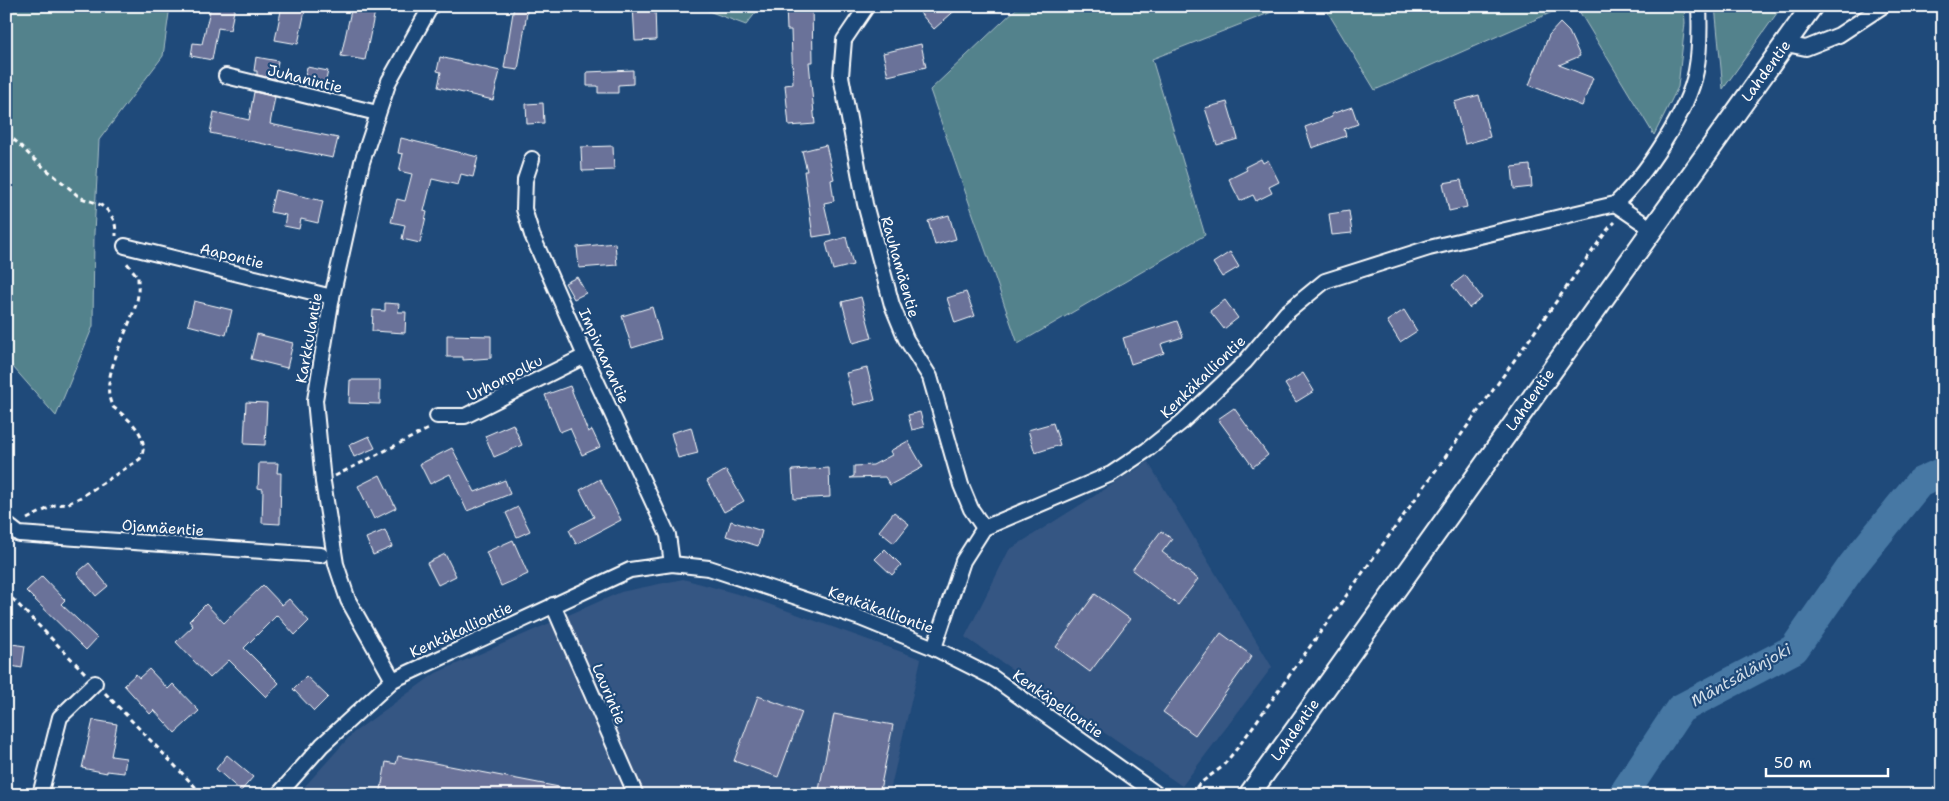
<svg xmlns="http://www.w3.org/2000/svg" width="1949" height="801" font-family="'Shantell Sans',sans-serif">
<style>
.built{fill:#365683}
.green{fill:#53828c;stroke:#a9c0c6}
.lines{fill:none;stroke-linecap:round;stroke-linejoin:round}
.river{stroke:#4778a4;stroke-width:30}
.building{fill:#6a7299;stroke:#fff}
.minor-casing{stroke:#fff;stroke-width:18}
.secondary-casing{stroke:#fff;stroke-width:24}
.path{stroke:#fff;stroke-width:3;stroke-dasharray:5 4;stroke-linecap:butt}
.minor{stroke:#1f4a7a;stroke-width:14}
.secondary{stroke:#1f4a7a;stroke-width:20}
.labels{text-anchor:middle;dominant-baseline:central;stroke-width:4.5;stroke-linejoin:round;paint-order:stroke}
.street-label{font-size:15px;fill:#fff;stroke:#1f4a7a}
.water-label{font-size:16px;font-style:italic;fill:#d1dde8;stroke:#1f4a7a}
</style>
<rect width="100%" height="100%" fill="#1f4a7a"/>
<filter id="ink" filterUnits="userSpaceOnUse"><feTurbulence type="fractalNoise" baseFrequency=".02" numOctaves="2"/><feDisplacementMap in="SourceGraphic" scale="10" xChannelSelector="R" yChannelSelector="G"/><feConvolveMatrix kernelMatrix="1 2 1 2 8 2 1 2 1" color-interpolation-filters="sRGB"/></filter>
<g filter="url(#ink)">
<g class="built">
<path d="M1148 462 1272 667 1182 786 965 637 1009 550Z"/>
<path d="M683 579 752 598 921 659 889 795H297L353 733 436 673 621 592Z"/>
</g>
<g class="green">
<path d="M6 6H170L163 56 99 140 94 233 93 326 56 416 6 359Z"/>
<path d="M695 6H761L746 25Z"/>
<path d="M1019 6H1287L1152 59 1205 235 1018 344 930 90Z"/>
<path d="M1324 6H1566L1375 90Z"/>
<path d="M1576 6H1684L1685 23 1678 87 1654 135Z"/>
<path d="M1715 6H1782L1723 89Z"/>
</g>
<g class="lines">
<path class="river" d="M1623 795 1680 709 1794 649 1852 566 1919 483 1943 472"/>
</g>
<g class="building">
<path d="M211 6H235L230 30 218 28 212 60 191 56 193 43 202 44Z"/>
<path d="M282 6H306L298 44 275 40Z"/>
<path d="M352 6H376L365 60 341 56Z"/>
<path d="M514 6H528L518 70 504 68Z"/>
<path d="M633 6H655L656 40 635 41Z"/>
<path d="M786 6H812L813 62H809L815 124 789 126 785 85 793 84 791 30H787Z"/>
<path d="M928 6H960L934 29 920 13Z"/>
<path d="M1560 23 1569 32 1580 56 1559 65 1593 78 1582 106 1529 85 1549 35Z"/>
<path d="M921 44 926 67 888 76 883 53Z"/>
<path d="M256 57 278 61 275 79 257 75V71H254Z"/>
<path d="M440 57 500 71 493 100 438 87 441 72 437 71Z"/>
<path d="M307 67 328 71 325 84 304 80Z"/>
<path d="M633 70V84L618 85V93H598V86H587V72Z"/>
<path d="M254 92 275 97 270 124 338 138 333 158 210 133 214 112 249 120Z"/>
<path d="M1479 95 1490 137 1465 144 1454 102Z"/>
<path d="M1227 102 1238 139 1217 145 1205 108Z"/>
<path d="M543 103 544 123 527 124 526 104Z"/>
<path d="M1352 107 1358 124 1344 129 1346 136 1312 148 1305 127 1332 117 1331 114Z"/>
<path d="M401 138 478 157 473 177 461 174 458 185 432 179 424 211 427 212 420 243 402 239 405 225 391 222 397 199 405 201 412 174 399 171 403 154 398 153Z"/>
<path d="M826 145 834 179 831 180 834 201 824 203 831 234 813 237 804 171H807L802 151Z"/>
<path d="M613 146 614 170 582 171 581 147Z"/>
<path d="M1261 159 1263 163 1268 160 1279 182 1269 187 1272 193 1256 201 1253 195 1240 201 1229 179 1247 170 1245 167Z"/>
<path d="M1530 165 1532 187 1514 189 1512 167Z"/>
<path d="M1461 180 1467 207 1449 211 1443 183Z"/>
<path d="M275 190 323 201 318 223 301 219 299 229 284 226 286 215 270 212Z"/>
<path d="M1349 211 1352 233 1332 235 1329 214Z"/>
<path d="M949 215 956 239 935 245 928 221Z"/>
<path d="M846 237 853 265 833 270 826 243Z"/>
<path d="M615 243 617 265 579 268 577 247Z"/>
<path d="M1230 252 1239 267 1222 277 1213 263Z"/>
<path d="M1465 275 1482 298 1469 308 1452 285Z"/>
<path d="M577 277 586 293 574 299 565 283Z"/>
<path d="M966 292 975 316 955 323 947 298Z"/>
<path d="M861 297 872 338 853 343 842 302Z"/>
<path d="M1225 300 1238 318 1224 329 1210 311Z"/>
<path d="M194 301 232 310 226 335 188 325Z"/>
<path d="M385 303 399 304 398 312H406L405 333 372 331 373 310 385 311Z"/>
<path d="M652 307 661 339 632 348 622 316Z"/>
<path d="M1404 310 1417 331 1400 342 1387 321Z"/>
<path d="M1177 321 1183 337 1161 344 1164 353 1131 364 1123 338Z"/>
<path d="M257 334 293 343 287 368 251 359Z"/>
<path d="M447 335 491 336V358L463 360V357H447Z"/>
<path d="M867 368 875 400 854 405 846 373Z"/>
<path d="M1303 373 1314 391 1296 402 1285 384Z"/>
<path d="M350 380H380V404L349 403Z"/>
<path d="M570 386 588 432 592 430 600 447 582 455 570 428 560 432 545 395Z"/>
<path d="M246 402 267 403 265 445 244 444Z"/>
<path d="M1234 408 1268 455 1253 467 1218 419Z"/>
<path d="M920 412 924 427 912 430 908 415Z"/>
<path d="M1053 423 1060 445 1035 453 1028 430Z"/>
<path d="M513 424 522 445 494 457 485 436Z"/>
<path d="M691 427 698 453 678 458 671 433Z"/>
<path d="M369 436 375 448 354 457 349 445Z"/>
<path d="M908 441 923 467 890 485 885 477 850 478 854 476V466L873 465 892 455 890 451Z"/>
<path d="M452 448 475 492 505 480 510 494 467 511 450 474 430 484 420 464Z"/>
<path d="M259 463H278L277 473H281L280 524 262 523 263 489 258 488Z"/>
<path d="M829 468 830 497 794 499 792 470Z"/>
<path d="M726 470 744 501 724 512 707 481Z"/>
<path d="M380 475 396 508 374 519 358 486Z"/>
<path d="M600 479 621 520 576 544 569 530 594 517 580 490Z"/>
<path d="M518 507 530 531 517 537 506 513Z"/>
<path d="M894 512 909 524 894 543 879 531Z"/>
<path d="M731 521 762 531 758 546 726 536Z"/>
<path d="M385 530 392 547 373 555 366 538Z"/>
<path d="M1161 531 1172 539 1162 552 1198 579 1178 605 1132 570Z"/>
<path d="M513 540 528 574 501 586 486 552Z"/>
<path d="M885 549 901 565 892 575 875 559Z"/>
<path d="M445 554 456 576 438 585 427 563Z"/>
<path d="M89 563 108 586 96 596 77 573Z"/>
<path d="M42 576 65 600 61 604 97 638 86 650 26 591Z"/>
<path d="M263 585 282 605 289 599 309 621 295 635 277 615 244 648 279 683 266 697 229 660 210 678 176 642 193 626 189 621 206 604 224 623Z"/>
<path d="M1095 594 1130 619 1090 672 1056 647Z"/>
<path d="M1221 633 1252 656 1195 735 1163 712Z"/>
<path d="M6 643 25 646 22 668 6 665Z"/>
<path d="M149 669 168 689 173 684 199 711 175 733 154 710 150 714 124 685 136 674 139 678Z"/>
<path d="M306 676 328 697 314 711 293 689Z"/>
<path d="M758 696 802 712 778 777 734 761Z"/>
<path d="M834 714 893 725 879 795H818Z"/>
<path d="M93 720 117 724 111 756 126 758 124 773 107 771V773L82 768Z"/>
<path d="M227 755 253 777 241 791 216 769Z"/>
<path d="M398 756 564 788 563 795H380L386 762 396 764Z"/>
</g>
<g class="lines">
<defs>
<g id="minor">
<path d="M867 6 844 40 841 76 865 204 892 305 906 339 930 377 961 485 971 509 984 528"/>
<path d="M1786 44 1806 48 1839 35 1883 6"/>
<path d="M226 76 377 113"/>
<path d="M532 159 525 180 524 209 532 235 585 356 668 535 672 564"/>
<path d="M1615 204 1652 229"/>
<path d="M125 246 332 297"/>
<path d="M437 416H465L585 356"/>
<path d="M6 524 19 534 321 555"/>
<path d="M553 605 636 795"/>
<path d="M934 648 992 677 1158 795"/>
<path d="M393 680 348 600 336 564 323 482 315 400 332 297 362 162 389 81 431 6"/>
<path d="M40 795 60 717 95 683"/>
<path d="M278 795 322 745 393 680 630 570 672 564 709 568 860 618 934 648 963 561 984 528 1111 474 1147 450 1182 422 1245 362 1286 313 1325 281 1429 248 1615 204C1645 176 1688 112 1696 71 1700 50 1700 28 1699 6"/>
</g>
<path id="secondary" d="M1249 795 1812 6"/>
</defs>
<use href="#minor" class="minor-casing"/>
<use href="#secondary" class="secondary-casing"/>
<g class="path">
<path d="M6 134C18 142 25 151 35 160 49 172 64 183 77 195 86 202 98 200 108 211 115 220 116 225 116 236"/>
<path d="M335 476 430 428"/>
<path d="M27 519 55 505 67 504 81 497 140 459C152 437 129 419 113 407 97 382 129 330 136 304 139 296 138 286 138 277L126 262"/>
<path d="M6 592 86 674"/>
<path d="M105 693 203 795"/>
<path d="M1191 795 1199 784 1222 767 1239 746 1608 229 1615 222"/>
</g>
<use href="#minor" class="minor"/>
<use href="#secondary" class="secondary"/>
</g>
</g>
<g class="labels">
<g class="street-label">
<text transform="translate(1766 71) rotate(-54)">Lahdentie</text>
<text transform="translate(305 79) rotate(14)">Juhanintie</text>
<text transform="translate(232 256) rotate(14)">Aapontie</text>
<text transform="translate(900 267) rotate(74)">Rauhamäentie</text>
<text transform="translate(309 338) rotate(-80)">Karkkulantie</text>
<text transform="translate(604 356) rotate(66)">Impivaarantie</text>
<text transform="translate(1203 377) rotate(-44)">Kenkäkalliontie</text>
<text transform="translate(505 378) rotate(-27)">Urhonpolku</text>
<text transform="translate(1530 400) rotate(-55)">Lahdentie</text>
<text transform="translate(163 528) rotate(4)">Ojamäentie</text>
<text transform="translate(881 610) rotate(20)">Kenkäkalliontie</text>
<text transform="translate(461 630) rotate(-25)">Kenkäkalliontie</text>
<text transform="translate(609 694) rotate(67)">Laurintie</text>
<text transform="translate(1058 704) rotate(35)">Kenkäpellontie</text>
<text transform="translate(1295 730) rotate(-55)">Lahdentie</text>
</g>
<g class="water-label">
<text transform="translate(1741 675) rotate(-29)">Mäntsälänjoki</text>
</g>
</g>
<rect width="1949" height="801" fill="none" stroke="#1f4a7a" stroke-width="25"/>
<rect x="12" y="12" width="1924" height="776" fill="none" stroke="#fff" stroke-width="2" filter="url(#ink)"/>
<path d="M1766 768v8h122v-8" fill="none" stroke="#ffffff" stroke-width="2.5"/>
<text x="1774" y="768" font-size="15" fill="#ffffff" stroke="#1f4a7a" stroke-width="4" paint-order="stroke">50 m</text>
</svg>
